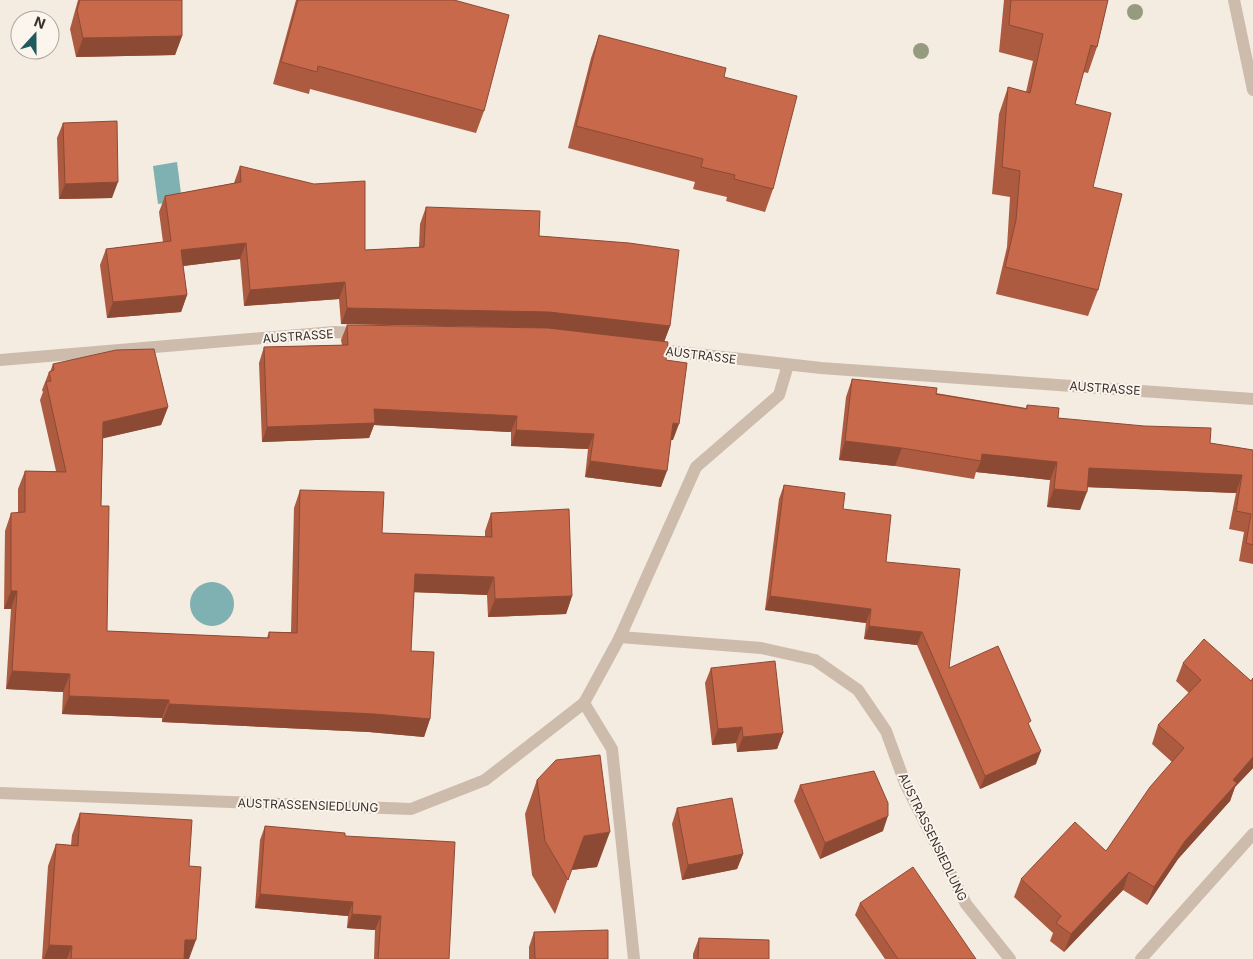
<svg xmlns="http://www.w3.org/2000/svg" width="1253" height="959" font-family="Inter,sans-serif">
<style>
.water{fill:#7fb0b2}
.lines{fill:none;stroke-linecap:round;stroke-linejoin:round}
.minor{stroke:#cdbbac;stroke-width:12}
.tree{fill:#969b7f}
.wall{fill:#ac5a40}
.shaded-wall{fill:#8c4a34}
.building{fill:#c8694b;stroke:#8c4a34}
.labels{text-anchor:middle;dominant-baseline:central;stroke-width:4;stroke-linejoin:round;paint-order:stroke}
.street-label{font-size:12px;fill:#3b302b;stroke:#fbf5ee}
</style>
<rect width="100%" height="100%" fill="#f4ebe1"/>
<g class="water">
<path d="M177 162 182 201 158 204 153 166Z"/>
<circle cx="212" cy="604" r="22"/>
</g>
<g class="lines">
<g class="minor">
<path d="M1234 0 1253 90"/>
<path d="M651 349 821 368 1253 399"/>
<path d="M0 360 334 332 361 333"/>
<path d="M620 637 761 648 815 660 858 690 886 731 905 783 966 904 1010 959"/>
<path d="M584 703 612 749 634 959"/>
<path d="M0 793 411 809 485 780 584 703 620 637 696 467 779 395 788 365"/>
<path d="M1141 959 1253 834"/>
</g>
</g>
<g class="tree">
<circle cx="1135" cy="12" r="8"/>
<circle cx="921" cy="51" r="8"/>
</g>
<g class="wall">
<path d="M78 0H182V36L175 55 76 57 70 29Z"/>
<path d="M296 0H454L484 111 476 133 310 89 309 94 273 84Z"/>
<path d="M1004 0H1108L1097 47 1088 73 1083 72 1075 104 1093 187 1098 290 1088 316 996 294 1007 247 1010 197 992 194 999 114 1008 87 1026 92 1033 61 999 52Z"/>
<path d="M599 35 724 77 773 189 765 212 726 201 727 197 693 189 695 182 568 148 591 58Z"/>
<path d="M63 123 112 198 59 199 57 138Z"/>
<path d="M240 166 365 250 419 247 420 224 426 207 539 236 670 326 664 342 543 328 341 324 339 299 244 306 240 259 183 266 187 295 181 312 107 318 100 265 106 249 163 242 159 212 165 196 234 183Z"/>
<path d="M347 325 666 360 673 440H671L661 487 585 477 588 449 511 446V432L374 425 369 438 262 442 259 363 264 347 342 345 341 340Z"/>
<path d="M53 364 168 407 161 425 103 438 101 506 107 631 267 638 269 632H291L294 508 300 490 382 533 485 537V531L491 513 572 596 566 614 488 617 487 595 414 592 411 651 430 719 424 737 369 732 162 722V718L62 714 63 692 6 689 11 609H4L5 531 11 513H18V489L25 471H56L40 400 43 392 42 390 49 372H50Z"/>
<path d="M852 379 1026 408 1027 405 1058 418 1253 450V564L1239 561 1244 532 1229 529 1236 493 1087 487 1080 510 1047 507 1050 480 976 472 974 479 895 466 839 460 846 397Z"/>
<path d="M784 485 843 509 886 562 949 668 1029 726 1036 764 980 789 917 645 864 639 866 623 765 610 779 499Z"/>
<path d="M1183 663 1251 681 1253 678V768L1235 787 1230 801 1178 859 1147 905 1123 890 1064 952 1050 941 1053 933 1014 897 1021 879 1106 851 1172 762 1152 744 1158 725 1189 693 1176 681Z"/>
<path d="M711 668 783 733 777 749 737 752 736 743 712 745 705 683Z"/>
<path d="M537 780 597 867 571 870 555 914 532 875 525 814Z"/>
<path d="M800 785 883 831 820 859 794 801Z"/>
<path d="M677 808 743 854 737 869 682 880 672 824Z"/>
<path d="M80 813 189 866V959H42L48 866 56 844 71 845 72 835Z"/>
<path d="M265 826 345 836 449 959H374L375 930 347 928 348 916 255 908 260 840Z"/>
<path d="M860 903 976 959H885L855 915Z"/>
<path d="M534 932 608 959H529V947Z"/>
<path d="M699 938 769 959H693V954Z"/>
</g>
<g class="shaded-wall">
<path d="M182 36 175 55 76 57 83 38Z"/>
<path d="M118 182 112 198 59 199 65 184Z"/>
<path d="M246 243 240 259 175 267 181 250Z"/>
<path d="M345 282 339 299 244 306 250 290Z"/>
<path d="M187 295 181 312 107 318 113 302Z"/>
<path d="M347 308 549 312 670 326 664 342 543 328 341 324Z"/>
<path d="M168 407 161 425 96 440 103 422Z"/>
<path d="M374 409 517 416 511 432 374 425 369 438 262 442 267 427Z"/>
<path d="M673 423 679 424 673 440 667 439Z"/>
<path d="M516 430 594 434 588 449 511 446Z"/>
<path d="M845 441 902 448 895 466 839 460Z"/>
<path d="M982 454 1057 462 1050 480 976 472 981 461Z"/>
<path d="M590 461 667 471 661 487 585 477Z"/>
<path d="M1089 468 1242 475 1236 493 1083 487Z"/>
<path d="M1054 489 1087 492 1080 510 1047 507Z"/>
<path d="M415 574 494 577 487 595 408 592Z"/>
<path d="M11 591H17L11 609H4Z"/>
<path d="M572 596 566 614 488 617 495 599Z"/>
<path d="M770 596 871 609 866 623 765 610Z"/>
<path d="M869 626 922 632 917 645 864 639Z"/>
<path d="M12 671 70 674 63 692 6 689Z"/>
<path d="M69 696 169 700 162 718 62 714Z"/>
<path d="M169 704 375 714 430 719 424 737 369 732 162 722Z"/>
<path d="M742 727 736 743 712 745 718 729Z"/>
<path d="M783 733 777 749 737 752 743 737Z"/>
<path d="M1041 751 1036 764 980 789 985 776Z"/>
<path d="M1253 757V768L1235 787 1230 801 1178 859 1147 905 1154 887 1185 841 1233 780Z"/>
<path d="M888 816 883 831 820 859 825 843Z"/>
<path d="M610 832 597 867 571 870 584 836Z"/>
<path d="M743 854 737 869 682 880 688 865Z"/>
<path d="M1129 872 1123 890 1064 952 1071 934Z"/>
<path d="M260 894 353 902 348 916 255 908Z"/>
<path d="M352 914 381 916 375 930 347 928Z"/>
<path d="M185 940H196L189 959H178Z"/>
<path d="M49 945 72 946 67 959H44Z"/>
</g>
<g class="building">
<path d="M80 0H182V36L83 38 77 10Z"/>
<path d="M298 0H454L509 15 484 111 318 66 317 72 281 62Z"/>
<path d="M1011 0H1108L1097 47 1091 45 1075 104 1111 113 1093 187 1122 194 1098 290 1005 267 1016 220 1020 171 1002 167 1008 87 1030 93 1043 34 1009 25Z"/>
<path d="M599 35 726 68 724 77 797 96 773 189 734 179 735 175 701 167 703 159 576 126Z"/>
<path d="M117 121 118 182 65 184 63 123Z"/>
<path d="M240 166 314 184 365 181V250L424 247 426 207 540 211 539 236 629 243 679 250 670 326 549 312 347 308 345 282 250 290 246 243 181 250 187 295 113 302 106 249 171 241 165 196 241 182Z"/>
<path d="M347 325 548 328 668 342 666 360 687 363 679 424 673 423 667 471 590 461 594 434 516 430 517 416 374 409 375 423 267 427 264 347 348 345Z"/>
<path d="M154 349 168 407 103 422 101 506H109L107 631 269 638V632L297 633 300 490 384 492 382 533 492 537 491 513 569 509 572 596 495 599 494 577 415 574 411 651 434 652 430 719 375 714 169 704V700L69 696 70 674 12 671 17 591H11V513L25 512V471L66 472 46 382 51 381 49 372 54 370 53 364 116 350Z"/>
<path d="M852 379 937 388 936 394 1027 409V405L1059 408 1058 418 1144 426 1211 428 1210 443 1253 450V545L1246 543 1251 514 1236 511 1242 475 1089 468 1087 492 1054 489 1057 462 982 454 981 461 902 448 845 441Z"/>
<path d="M784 485 845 493 843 509 891 515 886 562 960 569 949 668 998 646 1031 721 1028 723 1041 751 985 776 922 632 869 626 871 609 770 596Z"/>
<path d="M1204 639 1251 681 1253 678V757L1233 780 1237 783 1185 841 1154 887 1129 872 1071 934 1056 923 1061 916 1021 879 1075 822 1106 851 1150 787 1184 748 1158 725 1201 680 1183 663Z"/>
<path d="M775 661 783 733 743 737 742 727 718 729 711 668Z"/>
<path d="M600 755 610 832 584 836 568 880 545 841 537 780 556 760Z"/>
<path d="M874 771 888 803V816L825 843 800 785Z"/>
<path d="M732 798 743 854 688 865 677 808Z"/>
<path d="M80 813 192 820 189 866 201 867 196 940H185L184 959H71L72 946 49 945 56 844 78 846Z"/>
<path d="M265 826 345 833V836L455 842 449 959H378L381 916 352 914 353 902 260 894Z"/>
<path d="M913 867 976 959H898L860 903Z"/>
<path d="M608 930V959H535L534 932Z"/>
<path d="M699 938 769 940V959H698Z"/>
</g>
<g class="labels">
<g class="street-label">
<text transform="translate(298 336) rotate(-4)">AUSTRASSE</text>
<text transform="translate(701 355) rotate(7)">AUSTRASSE</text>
<text transform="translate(1105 388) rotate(4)">AUSTRASSE</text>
<text transform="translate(308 805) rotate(2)">AUSTRASSENSIEDLUNG</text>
<text transform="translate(933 837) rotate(64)">AUSTRASSENSIEDLUNG</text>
</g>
</g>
<g transform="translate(35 35) rotate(21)"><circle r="24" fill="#fbf5ee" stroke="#aea6a0"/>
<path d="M0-4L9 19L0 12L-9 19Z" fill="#1f5a5e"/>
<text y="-8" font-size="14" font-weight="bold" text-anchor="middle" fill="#3b302b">N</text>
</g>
</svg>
